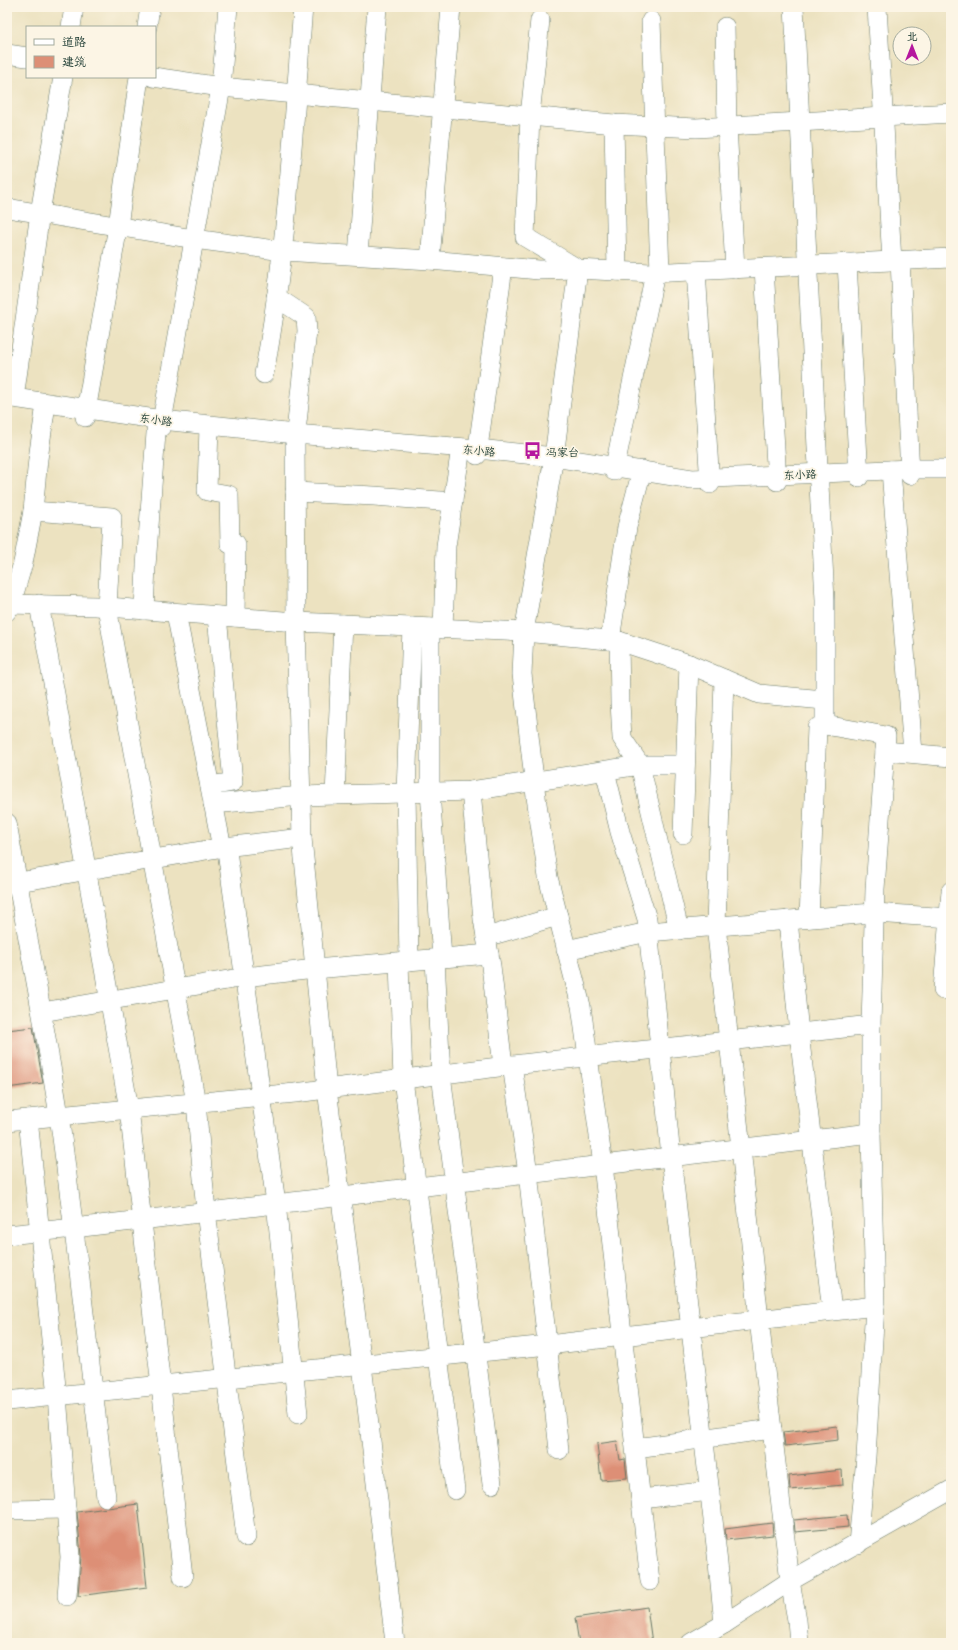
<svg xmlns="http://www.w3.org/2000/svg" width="958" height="1650" font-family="'Playpen Sans','LXGW WenKai TC',sans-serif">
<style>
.building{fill:#dd8f76}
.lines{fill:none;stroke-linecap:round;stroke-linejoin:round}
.minor-casing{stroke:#677765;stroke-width:20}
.minor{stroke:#fff;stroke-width:19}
.labels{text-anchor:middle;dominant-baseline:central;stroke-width:3.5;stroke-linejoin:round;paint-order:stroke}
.street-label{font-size:11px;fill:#1f3d34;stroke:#fcf5e5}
.poi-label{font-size:11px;fill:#1f3d34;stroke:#fcf5e5;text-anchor:start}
</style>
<rect width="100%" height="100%" fill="#fcf5e5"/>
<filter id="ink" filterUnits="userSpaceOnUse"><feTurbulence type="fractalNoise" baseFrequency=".025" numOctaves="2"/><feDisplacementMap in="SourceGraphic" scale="8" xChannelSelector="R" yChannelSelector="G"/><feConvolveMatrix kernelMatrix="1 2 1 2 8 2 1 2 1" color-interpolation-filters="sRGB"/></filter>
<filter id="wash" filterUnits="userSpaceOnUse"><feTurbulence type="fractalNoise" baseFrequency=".012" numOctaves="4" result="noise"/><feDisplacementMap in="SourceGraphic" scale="16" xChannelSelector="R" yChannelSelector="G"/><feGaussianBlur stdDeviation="0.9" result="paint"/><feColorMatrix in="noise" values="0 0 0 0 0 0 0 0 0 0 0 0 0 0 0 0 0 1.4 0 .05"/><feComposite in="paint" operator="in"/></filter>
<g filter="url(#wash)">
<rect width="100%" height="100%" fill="#ece2c0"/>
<g id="blocks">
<g class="building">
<path d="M33 1027 43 1083 7 1088V1030Z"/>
<path d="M837 1426 838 1440 785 1446 783 1432Z"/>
<path d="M617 1441 620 1460 625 1459 627 1478 601 1480 597 1444Z"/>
<path d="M842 1470 843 1485 790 1490 789 1476Z"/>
<path d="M138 1504 147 1587 78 1596 81 1556 77 1512Z"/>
<path d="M847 1515 848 1527 795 1532 794 1520Z"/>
<path d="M772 1523 773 1535 726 1540 725 1529Z"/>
<path d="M647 1607 652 1643H579L575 1618Z"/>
</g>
</g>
</g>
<g filter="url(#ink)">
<use href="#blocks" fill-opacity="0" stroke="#677765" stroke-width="1"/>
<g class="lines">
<defs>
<g id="minor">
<path d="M794 7 825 600V725L817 728 809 918"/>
<path d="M877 7 892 261"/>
<path d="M540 20 530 116 525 237 578 269 554 457 524 632 522 674 536 797 548 877 581 1006 603 1165 650 1581"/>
<path d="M651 21 660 272"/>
<path d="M71 27 74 7"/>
<path d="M147 27 150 7"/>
<path d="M725 27 727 126 735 269"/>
<path d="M7 54 27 57"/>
<path d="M153 77 221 87 614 124 696 128 951 113"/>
<path d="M614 124 617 271"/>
<path d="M7 208 194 239 283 251 430 260 539 270 578 269 651 273 951 258"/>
<path d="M358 255 377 7"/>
<path d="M430 260 451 7"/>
<path d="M900 260 910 475"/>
<path d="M847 263 859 477"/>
<path d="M764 268 777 481"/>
<path d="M696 271 710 484"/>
<path d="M276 297 306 317 307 331 295 441 296 622 302 838 327 1089 362 1365 395 1643"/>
<path d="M264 374C287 253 293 129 303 7"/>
<path d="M7 397 162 420 295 434 478 449 554 457 692 479 910 469H951"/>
<path d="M14 398 40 213 63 77"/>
<path d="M85 417 118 226 139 77"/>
<path d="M209 426 207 491 229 495 230 544H236L235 617"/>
<path d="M161 427 221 87 228 7"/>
<path d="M477 455 503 267"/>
<path d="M891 470 913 753"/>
<path d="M614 471 655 273"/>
<path d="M295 492 374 496 453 502"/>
<path d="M33 511 112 517 107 607 196 1103 206 1211 246 1537"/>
<path d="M7 604 96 606 296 622 524 632 619 641 689 664 759 694 824 700"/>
<path d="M39 604 129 1109 183 1577"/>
<path d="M144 610 146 566 157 420"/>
<path d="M7 611 11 604 23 563 33 511 38 459 46 404"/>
<path d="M176 613 221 843 227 851 276 1203 298 1414"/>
<path d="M430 628V792L442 958"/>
<path d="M443 629 446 546 461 448"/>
<path d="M610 640 627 527 642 470"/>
<path d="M619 641 620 702 622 738 640 765 679 930"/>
<path d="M724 679 716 926 741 1148 759 1320 790 1581 797 1620 799 1643"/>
<path d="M825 725 886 736 875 889 871 1025V1133L875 1306 866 1457 858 1544"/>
<path d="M885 751 951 757"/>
<path d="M605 771 620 832 647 919 671 1157 718 1563 724 1624"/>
<path d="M210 786 233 782 217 616"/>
<path d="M471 791 483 919 491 966 503 1066"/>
<path d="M335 795 343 624"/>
<path d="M213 804 301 796 471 791 640 765H685"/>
<path d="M7 823C24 921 44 1018 59 1116 77 1243 90 1370 106 1497"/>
<path d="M683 834 689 664"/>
<path d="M7 884 224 847 302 838"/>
<path d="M788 920 799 1033 832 1311"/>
<path d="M486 937 558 916"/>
<path d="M566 950 648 932 860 914 875 913 951 918"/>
<path d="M435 959 441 1074 492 1484"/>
<path d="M409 961 406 793 412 627"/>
<path d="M399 962 403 1079 455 1490"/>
<path d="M943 990 951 891"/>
<path d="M42 1012 245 977 315 969 489 954"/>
<path d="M512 1065 528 1173 559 1450"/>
<path d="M28 1119 57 1396 70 1557 67 1596"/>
<path d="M7 1121 295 1093 522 1064 871 1025"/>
<path d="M7 1235 74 1228 871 1133"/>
<path d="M7 1401 548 1345 875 1306"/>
<path d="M636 1448 772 1429"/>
<path d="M641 1499 710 1491"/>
<path d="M7 1510 66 1509"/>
<path d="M691 1643 724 1624 790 1581 951 1490"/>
</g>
</defs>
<use href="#minor" class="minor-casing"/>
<use href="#minor" class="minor"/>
</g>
</g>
<defs>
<symbol id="bus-bare" viewBox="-9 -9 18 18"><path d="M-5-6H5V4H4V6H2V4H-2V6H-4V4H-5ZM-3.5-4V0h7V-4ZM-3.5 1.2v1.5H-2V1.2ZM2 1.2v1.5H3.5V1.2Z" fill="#b5179e" stroke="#fcf5e5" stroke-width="2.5" paint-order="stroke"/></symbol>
</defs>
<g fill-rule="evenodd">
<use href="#bus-bare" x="520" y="438" width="25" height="25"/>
</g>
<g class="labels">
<g class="street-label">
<text transform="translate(156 419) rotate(8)">东小路</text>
<text transform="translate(479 450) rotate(5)">东小路</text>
<text transform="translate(800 474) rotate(-3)">东小路</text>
</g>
<g class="poi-label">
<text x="546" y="451">冯家台</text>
</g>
</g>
<rect width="958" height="1650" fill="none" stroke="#fcf5e5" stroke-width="24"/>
<rect x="26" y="26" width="130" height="52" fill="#fcf5e5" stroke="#a4ab9e"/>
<rect x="34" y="39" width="20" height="6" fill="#ffffff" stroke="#a4ab9e"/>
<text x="62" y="46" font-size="12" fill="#1f3d34">道路</text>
<rect x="34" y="56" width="20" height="12" fill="#dd8f76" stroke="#a4ab9e"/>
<text x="62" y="66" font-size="12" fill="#1f3d34">建筑</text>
<g transform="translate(912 46)"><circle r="19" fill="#fcf5e5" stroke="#a4ab9e"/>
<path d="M0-3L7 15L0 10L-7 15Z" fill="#b5179e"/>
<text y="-6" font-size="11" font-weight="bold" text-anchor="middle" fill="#1f3d34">北</text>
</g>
</svg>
